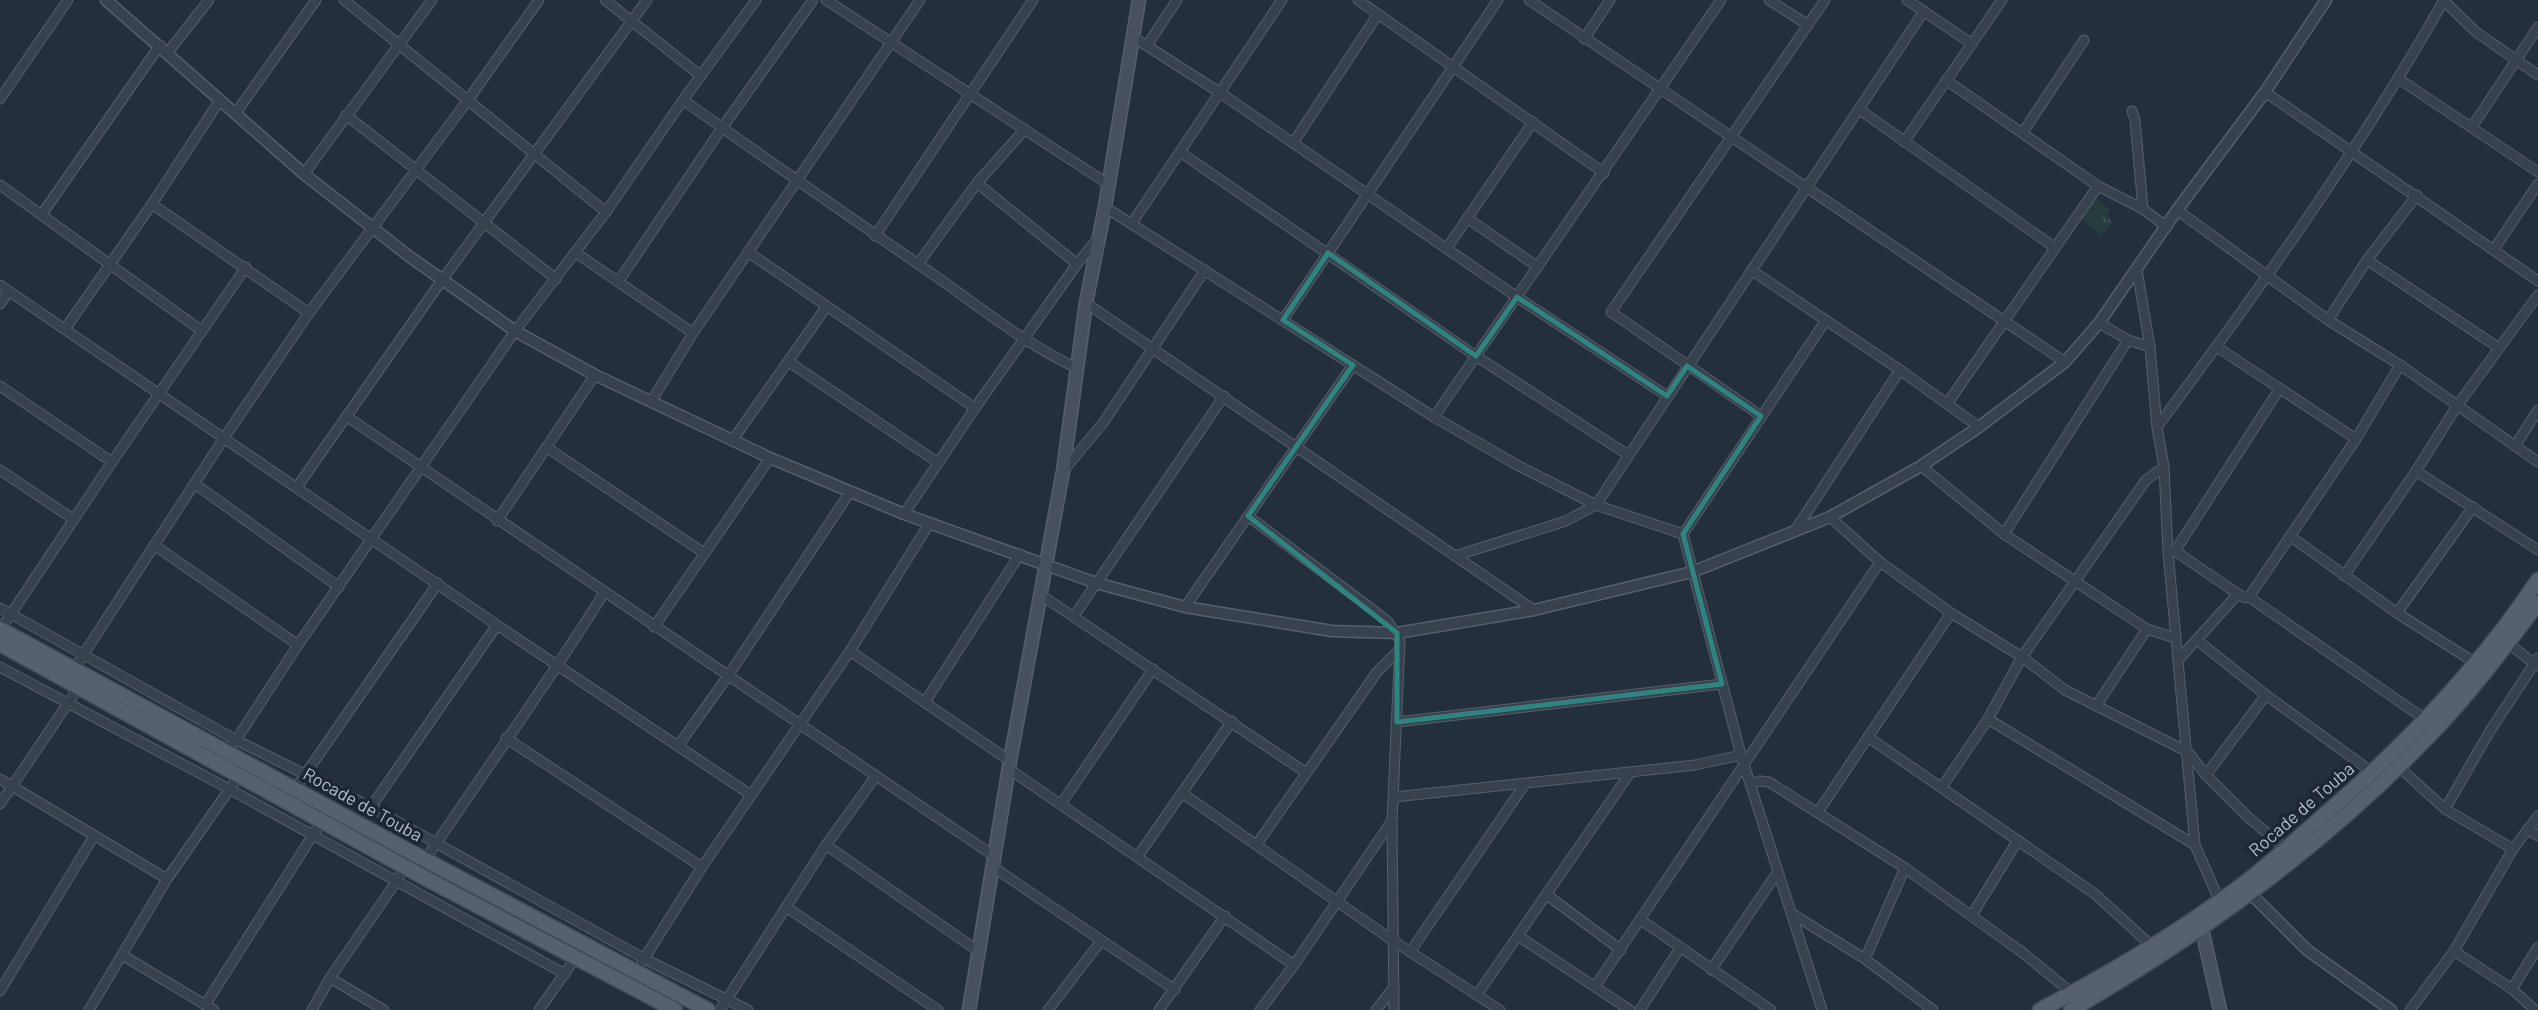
<svg xmlns="http://www.w3.org/2000/svg" width="2538" height="1010" font-family="Barlow,sans-serif">
<style>
.grass{fill:url(#grass-tufts)}
.lines{fill:none;stroke-linecap:round;stroke-linejoin:round}
.minor-casing{stroke:#565f6c;stroke-width:11}
.tertiary-casing{stroke:#565f6c;stroke-width:13}
.secondary-casing{stroke:#565f6c;stroke-width:15}
.primary-casing{stroke:#414a57;stroke-width:17}
.minor{stroke:#38414e;stroke-width:9}
.tertiary{stroke:#38414e;stroke-width:10}
.secondary{stroke:#465061;stroke-width:12}
.primary{stroke:#56606e;stroke-width:14}
.marked{fill:none;stroke:#308480;stroke-width:5;stroke-linejoin:round}
.labels{text-anchor:middle;dominant-baseline:central;stroke-width:7;stroke-linejoin:round;paint-order:stroke}
.street-label{font-size:18px;fill:#b4bcc9;stroke:#1d2633}
</style>
<defs>
<pattern id="grass-tufts" width="24" height="20" patternUnits="userSpaceOnUse" patternTransform="scale(1.75)"><rect width="24" height="20" fill="#263c3f"/><path d="M3 7l-1-3M5 7V3M7 7l1-3M15 17l-1-3M17 17v-4M19 17l1-3" fill="none" stroke="#435659"/></pattern>
</defs>
<rect width="100%" height="100%" fill="#242f3e"/>
<path class="grass" d="M2093 197 2111 210 2106 217 2113 222 2101 236 2080 218Z"/>
<g class="lines">
<defs>
<g id="minor">
<path d="M344 0 606 212"/>
<path d="M605 0 701 76"/>
<path d="M826 0 1108 184"/>
<path d="M1358 0 1604 173"/>
<path d="M1529 0 2065 362"/>
<path d="M1769 0 1808 25"/>
<path d="M1907 0 1972 44"/>
<path d="M2443 0 2476 32 2538 75"/>
<path d="M1133 37 1219 92 1517 297 1667 396"/>
<path d="M1584 39 1610 0"/>
<path d="M1148 44 1177 0"/>
<path d="M168 52 209 0"/>
<path d="M2399 79 2538 172"/>
<path d="M1946 80 2098 186 2143 209 2167 227"/>
<path d="M2265 92 2538 281"/>
<path d="M0 99 68 0"/>
<path d="M683 100C766 159 850 217 934 275 980 307 1026 345 1077 368"/>
<path d="M1860 110 2054 247"/>
<path d="M2132 111 2135 120 2143 209"/>
<path d="M235 114 316 0"/>
<path d="M346 115 556 279"/>
<path d="M2472 127 2538 27"/>
<path d="M2023 132 2084 40"/>
<path d="M1904 142 2002 0"/>
<path d="M1293 143 1378 14"/>
<path d="M1180 152 1476 356 1628 455"/>
<path d="M304 174 432 0"/>
<path d="M977 183 1077 264"/>
<path d="M0 185 202 331"/>
<path d="M152 204 309 313"/>
<path d="M1105 207 1434 417 1517 465 1596 505 1683 534 1741 755 1822 1010"/>
<path d="M2177 210 2328 320 2400 365 2538 462"/>
<path d="M42 214 160 45"/>
<path d="M1467 218 1538 267"/>
<path d="M1132 223 1282 0"/>
<path d="M875 236 1033 0"/>
<path d="M1447 248 1533 122"/>
<path d="M2494 249 2538 184"/>
<path d="M748 252 975 408"/>
<path d="M576 253 693 333"/>
<path d="M2367 260 2499 348"/>
<path d="M918 264 977 183 1025 129"/>
<path d="M1751 270 1900 370 1979 427"/>
<path d="M2137 270 2150 347 2157 427 2164 467 2168 552 2195 845 2220 902"/>
<path d="M618 282 722 128 813 0"/>
<path d="M0 285 497 625 751 795"/>
<path d="M1086 303 1534 610"/>
<path d="M0 304 9 291"/>
<path d="M1283 320 1498 0"/>
<path d="M2328 320 2367 260 2417 195"/>
<path d="M2099 323 2128 340 2150 347"/>
<path d="M65 329 152 204 220 100"/>
<path d="M2217 347 2356 439"/>
<path d="M789 362 937 462"/>
<path d="M0 386 112 462"/>
<path d="M651 402 693 333 920 0"/>
<path d="M1947 404 2098 186"/>
<path d="M346 416 994 856"/>
<path d="M1761 416 1611 312 1825 0"/>
<path d="M1434 417 1721 0"/>
<path d="M2157 427C2259 290 2360 149 2444 0"/>
<path d="M732 441 827 306"/>
<path d="M2515 446 2538 410"/>
<path d="M546 447 704 553"/>
<path d="M1921 466 2004 534 2147 629 2175 638"/>
<path d="M0 470 73 519"/>
<path d="M1063 471 1103 423 1205 270"/>
<path d="M2416 471 2538 550"/>
<path d="M195 484 339 587"/>
<path d="M297 487 442 280 647 0"/>
<path d="M904 514 975 408 1077 264 1099 237"/>
<path d="M1248 516 1381 616 1389 623 1400 641 1392 822 1394 1010"/>
<path d="M1830 517 1880 562 1951 613 2022 657 2065 690 2188 752 2206 775 2248 817 2286 849"/>
<path d="M497 521 595 375"/>
<path d="M1794 532 1900 370"/>
<path d="M1683 534 1826 320"/>
<path d="M2004 534 2128 340"/>
<path d="M2290 536 2397 613 2477 664"/>
<path d="M154 545 298 645"/>
<path d="M2175 551 2238 594 2245 598 2249 597 2426 720"/>
<path d="M2171 552 2175 551 2280 388"/>
<path d="M1455 556 1566 521 1596 505 1924 11"/>
<path d="M2344 576 2416 471 2457 406 2538 295"/>
<path d="M1041 595 1305 772"/>
<path d="M2249 597 2356 439 2400 365"/>
<path d="M1185 607 1353 365"/>
<path d="M0 608 236 740 371 807 645 959 748 1010"/>
<path d="M2397 613 2473 507"/>
<path d="M1074 616 1224 396"/>
<path d="M654 627 770 458"/>
<path d="M1 629 112 462 246 267"/>
<path d="M2198 641 2266 695 2372 772"/>
<path d="M2508 643 2537 666"/>
<path d="M850 651 1010 761"/>
<path d="M2179 659 2238 594"/>
<path d="M0 667 231 790 565 974"/>
<path d="M74 669 224 438 309 313 468 100 539 0"/>
<path d="M925 702 1020 554"/>
<path d="M2096 706 2147 629"/>
<path d="M1988 719 2195 845"/>
<path d="M1397 722 1722 684"/>
<path d="M1868 737 2095 894 2153 947"/>
<path d="M506 738 702 867"/>
<path d="M678 746 728 676 850 492"/>
<path d="M226 750 236 740 298 645 515 331 606 212 683 100 756 0"/>
<path d="M2398 766 2445 809 2513 849"/>
<path d="M1009 769 1294 965"/>
<path d="M2206 775 2266 695"/>
<path d="M0 779 167 879"/>
<path d="M1750 784 1760 781 1769 782 1905 868 2023 953 2072 993"/>
<path d="M1942 787 1988 719 2022 657 2146 480 2164 467"/>
<path d="M295 789 438 583"/>
<path d="M1182 793 1392 940 1500 1010"/>
<path d="M1394 797 1695 765 1741 755"/>
<path d="M0 804 79 687"/>
<path d="M1061 804 1153 669"/>
<path d="M2445 809 2490 731 2538 658"/>
<path d="M1818 812 1951 613"/>
<path d="M359 822 371 807 497 625"/>
<path d="M2528 829 2538 836"/>
<path d="M1257 844 1377 672 1400 649"/>
<path d="M826 845 978 951"/>
<path d="M1138 856 1232 721"/>
<path d="M425 860C485 771 547 684 604 593"/>
<path d="M993 867 1175 990"/>
<path d="M1547 895 1621 950"/>
<path d="M786 907 938 1010"/>
<path d="M1791 913 1865 959 1933 1010"/>
<path d="M1972 915 2018 840"/>
<path d="M1641 920 1771 1010"/>
<path d="M1518 936 1630 1010"/>
<path d="M2454 951 2512 989 2535 1010"/>
<path d="M1410 952 1525 784"/>
<path d="M122 955 214 1010"/>
<path d="M1865 959 1905 868"/>
<path d="M642 962 702 867 850 651 929 524"/>
<path d="M1711 970 1777 873"/>
<path d="M330 978 384 1010"/>
<path d="M1596 985 1880 562"/>
<path d="M2512 989 2538 947"/>
<path d="M0 991 94 836"/>
<path d="M1477 995 1630 773"/>
<path d="M205 1005 321 822"/>
<path d="M89 1010 167 879 238 777"/>
<path d="M312 1010 330 978 396 882 404 867"/>
<path d="M539 1010 576 957"/>
<path d="M720 1010 826 845 876 776"/>
<path d="M1048 1010 1101 941"/>
<path d="M1159 1010 1225 916"/>
<path d="M1260 1010 1294 965 1391 822"/>
<path d="M1376 1010 1394 987"/>
<path d="M1640 1010 1680 948"/>
<path d="M2410 1010 2454 951 2513 849 2538 816"/>
</g>
<g id="tertiary">
<path d="M106 0 304 174 410 257 515 331 595 375 770 458 904 514 1096 583 1185 607 1332 631 1397 633 1534 610 1692 572 1830 517 1921 466 1979 427 2065 362 2099 323 2177 210 2265 92 2326 0"/>
<path d="M2246 889 2307 950 2391 1010"/>
</g>
<g id="secondary">
<path d="M2202 929 2220 1010"/>
<path d="M969 1010 1010 761 1063 471 1086 303 1105 207 1139 0"/>
</g>
<g id="primary">
<path d="M0 629 405 849 708 1010"/>
<path d="M0 644 425 878 675 1010"/>
<path d="M2040 1010C2101 978 2161 943 2217 903 2261 873 2300 836 2340 801 2415 735 2482 664 2538 580"/>
<path d="M2071 1010C2202 934 2326 844 2431 734 2470 694 2504 648 2538 603"/>
</g>
</defs>
<use href="#minor" class="minor-casing"/>
<use href="#tertiary" class="tertiary-casing"/>
<use href="#secondary" class="secondary-casing"/>
<use href="#primary" class="primary-casing"/>
<use href="#minor" class="minor"/>
<use href="#tertiary" class="tertiary"/>
<use href="#secondary" class="secondary"/>
<use href="#primary" class="primary"/>
</g>
<path class="marked" d="M1328 253 1476 356 1517 297 1667 396 1687 366 1761 416 1683 534 1722 684 1397 722V633L1248 516 1353 365 1283 320Z"/>
<g class="labels">
<g class="street-label">
<text transform="translate(363 804) rotate(29)">Rocade de Touba</text>
<text transform="translate(2301 809) rotate(-41)">Rocade de Touba</text>
</g>
</g>
</svg>
